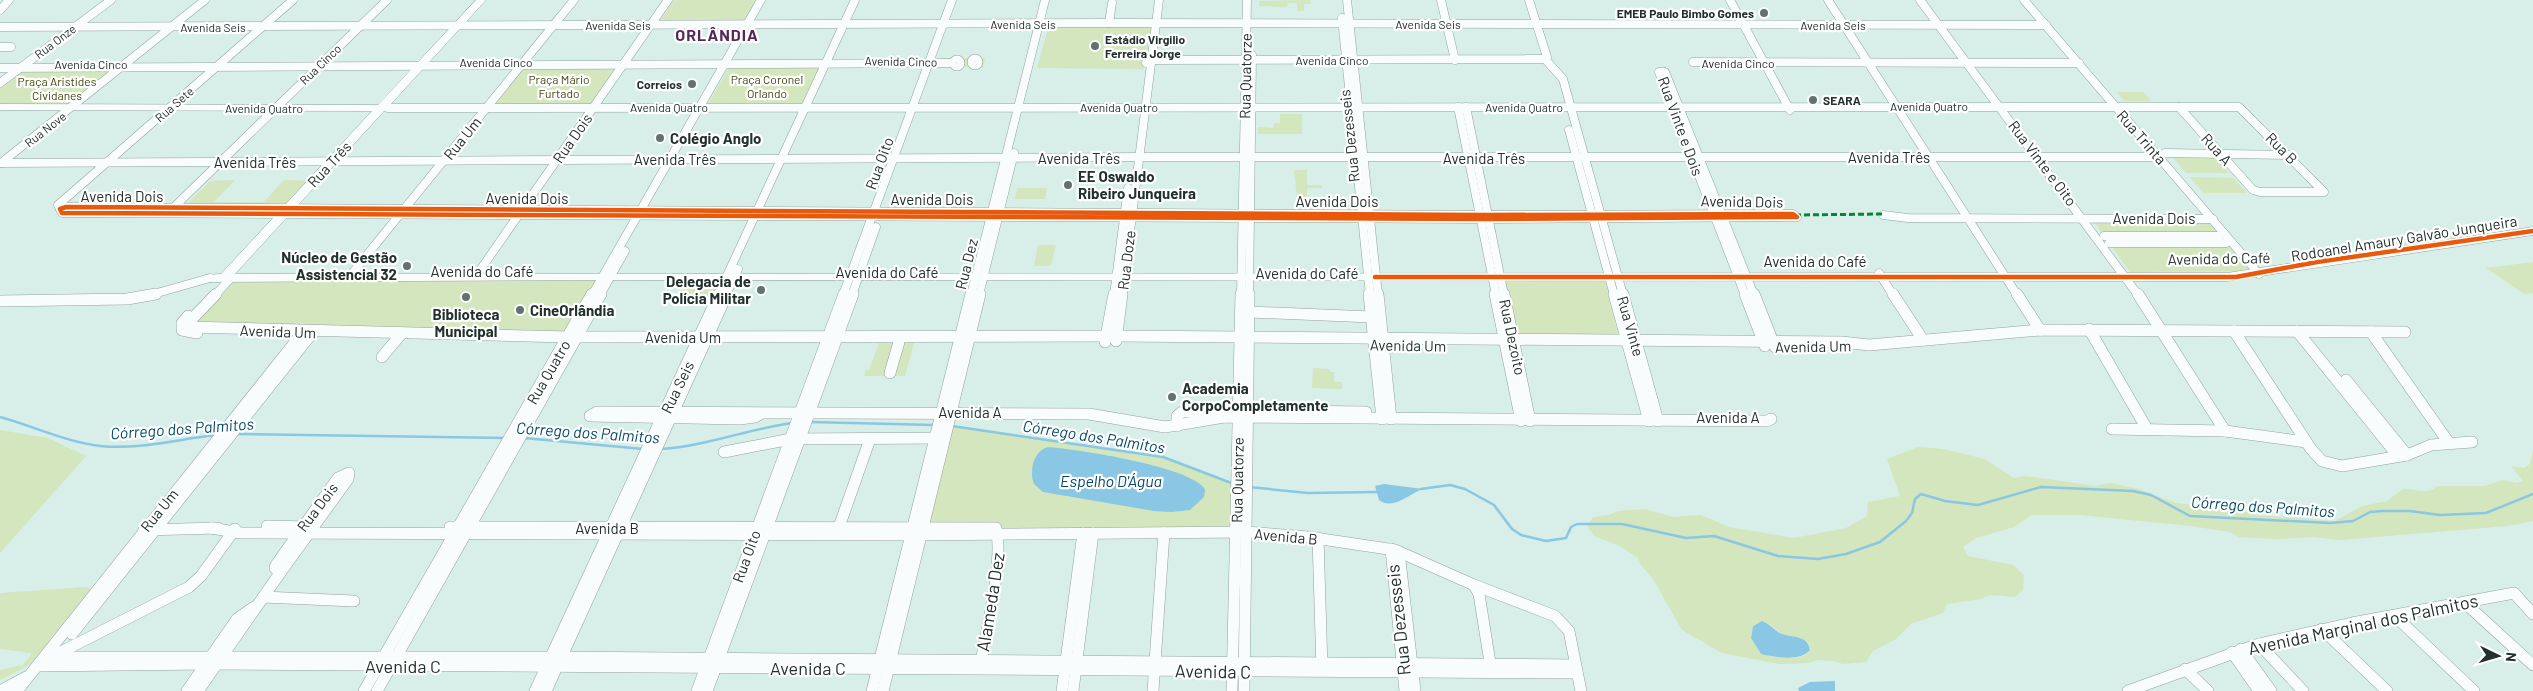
<svg xmlns="http://www.w3.org/2000/svg" width="2533" height="691" font-family="Barlow,sans-serif">
<style>
.green{fill:#d4e6bd;fill-rule:evenodd}
.water{fill:#89c7e4}
.lines{fill:none;stroke-linecap:round;stroke-linejoin:round}
.stream{stroke:#89c7e4;stroke-width:2.5}
.minor-far1-casing{stroke:#93a39f;stroke-width:9}
.minor-casing{stroke:#93a39f;stroke-width:12}
.major-casing{stroke:#93a39f;stroke-width:1}
.minor-far1{stroke:#f9fcfc;stroke-width:8}
.minor{stroke:#f9fcfc;stroke-width:11}
.major{fill:#f9fcfc;fill-rule:evenodd}
.quiet{stroke:#00873e;stroke-width:3;stroke-dasharray:6 3;stroke-linecap:butt}
.cycleway-casing{stroke:#fff;stroke-width:7}
.cycleway{stroke:#e8590c;stroke-width:4.5}
.poi-dot{fill:#62736e;stroke:#fff;stroke-width:2}
.labels{text-anchor:middle;dominant-baseline:central;stroke-width:4.5;stroke-linejoin:round;paint-order:stroke}
.far-poi-label{font-size:12px;font-weight:bold;fill:#22312d;stroke:#fff;text-anchor:end}
.far-street-label{font-size:12px;fill:#22312d;stroke:#fff}
.far-park-label{font-size:12px;fill:#3e470d;stroke:#fff}
.street-label{font-size:15px;fill:#22312d;stroke:#fff}
.poi-label{font-size:15px;font-weight:bold;fill:#22312d;stroke:#fff;text-anchor:start}
.far-district-label{font-size:16px;font-weight:bold;letter-spacing:1px;fill:#55285b;stroke:#fff}
.water-label{font-size:16px;font-style:italic;fill:#064a68;stroke:#fff}
.near-street-label{font-size:18px;fill:#22312d;stroke:#fff}
</style>
<rect width="100%" height="100%" fill="#d8eee8"/>
<g class="green">
<path d="M674 0H761L749 21 659 22Z"/>
<path d="M1310 0 1311 4H1304V11H1297V3H1288L1287 7 1259 6V1Z"/>
<path d="M1049 25H1153L1143 69 1037 68Z"/>
<path d="M943 58H985L983 67H940Z"/>
<path d="M731 64H826L806 107H706Z"/>
<path d="M527 65H623L593 107H493Z"/>
<path d="M19 68H115L64 108 0 107V83Z"/>
<path d="M2117 92H2143L2151 101H2124Z"/>
<path d="M1280 114H1302V134H1258V127L1273 128 1274 123H1280Z"/>
<path d="M2173 158H2215L2229 173H2186Z"/>
<path d="M1294 170H1307V185H1322V188H1307V197H1297Z"/>
<path d="M2190 177 2233 178 2247 193H2204Z"/>
<path d="M235 180 214 202H264L284 180 314 181 288 209H182L210 181Z"/>
<path d="M1017 188H1047L1045 199H1015Z"/>
<path d="M2092 218H2205L2220 236H2104Z"/>
<path d="M2109 243H2226L2249 271 2130 272Z"/>
<path d="M1038 245H1056L1051 266H1034Z"/>
<path d="M2533 262V293L2524 294 2486 268Z"/>
<path d="M690 276H727L714 305H675Z"/>
<path d="M232 277 599 279 566 336 190 322Z"/>
<path d="M1505 280 1605 281 1619 338H1519Z"/>
<path d="M879 343H914L905 376H864L866 370H869Z"/>
<path d="M1313 368 1330 369V372H1334V382H1342V389L1312 388Z"/>
<path d="M951 426 1062 441 1163 457 1235 484 1234 531 1000 533 929 523Z"/>
<path d="M0 430 48 438 86 456 0 553Z"/>
<path d="M1918 447 1943 449 1985 459 2014 478 2026 476 2095 486 2111 483 2139 489 2176 503 2196 505 2202 502 2230 505 2255 515 2335 521 2362 506 2387 501 2403 489C2415 488 2427 496 2437 486H2485L2503 480 2517 483 2523 481 2511 466 2524 468 2530 464 2533 450V521L2508 526 2340 540 2313 537 2277 539 2239 537 2230 532 2191 526 2079 515H2032L2014 527 1976 538 1963 547 1968 556 2013 565 2024 575 2023 590 2015 597 1990 595 1981 599 1947 604 1943 613 1911 624 1896 639 1873 651 1866 662 1843 664 1834 661 1817 660 1809 663 1779 664 1722 653 1682 630 1653 579 1641 565 1638 558 1620 546 1594 536 1587 526 1593 517 1609 515 1618 511 1645 509 1673 517 1701 515 1729 527 1794 538 1846 528 1867 516 1868 502 1900 496 1887 459ZM1762 621C1770 623 1772 627 1779 632 1790 640 1809 633 1811 650 1801 663 1775 657 1761 654L1751 638 1753 625Z"/>
<path d="M86 587 90 588 89 592 47 647 29 665 0 680V670L23 665 32 653 0 649V593Z"/>
</g>
<g class="water">
<path d="M1048 447C1075 449 1195 467 1205 490L1204 497 1190 510 1172 512 1154 511 1043 492 1034 484C1029 471 1033 451 1048 447Z"/>
<path d="M1384 484 1423 489C1410 493 1393 511 1379 500L1375 486Z"/>
<path d="M1762 621C1770 624 1772 628 1778 632 1789 639 1808 633 1810 650 1800 662 1775 657 1761 654L1751 638 1753 626Z"/>
<path d="M1835 681V691H1799L1798 688 1810 682Z"/>
</g>
<g class="lines">
<g class="stream">
<path d="M0 417C33 426 66 442 100 446 139 450 178 439 216 435"/>
<path d="M810 422 934 425"/>
<path d="M952 426 1163 457 1234 484"/>
<path d="M236 434 506 438"/>
<path d="M524 438 643 449"/>
<path d="M661 449C706 446 748 429 792 423"/>
<path d="M1249 487 1308 493 1378 492"/>
<path d="M1421 489 1450 485 1465 489 1494 505 1512 529 1521 535 1546 541 1566 538 1571 527 1577 524H1622L1686 538 1714 536 1778 556 1818 559 1846 554 1880 542 1906 521 1912 513 1915 499 1921 494 1945 501 1978 505 2041 487 2133 491 2151 495 2190 516 2330 523 2353 521 2370 512 2382 511H2410L2440 515 2486 513 2533 494"/>
</g>
<defs>
<g id="minor-far1">
<path d="M1347 0 1378 295"/>
<path d="M1441 0 1455 60"/>
<path d="M1730 0 1790 110"/>
<path d="M1828 0 2017 295"/>
<path d="M1920 0 2138 295"/>
<path d="M2024 0 2259 274"/>
<path d="M0 10 9 0"/>
<path d="M1342 18 1370 295"/>
<path d="M1109 23 1112 3"/>
<path d="M0 27 1109 23 2046 25"/>
<path d="M0 47H11"/>
<circle cx="975" cy="62" r="3.5"/>
<path d="M1545 59 1563 79 1623 295"/>
<circle cx="957" cy="63" r="3.5"/>
<path d="M1693 62 2079 63"/>
<path d="M1146 63 1151 60 1545 59 1547 57 1529 0"/>
<path d="M0 68 952 63"/>
<path d="M0 83 111 0"/>
<path d="M1458 107 1496 295"/>
<path d="M1466 107 1504 295"/>
<path d="M2179 107H2239L2324 192H2260L2253 190Z"/>
<path d="M388 108 2179 107"/>
<path d="M1569 130 1614 295"/>
<path d="M2165 153 2288 155"/>
<path d="M0 163 1139 157H2159"/>
<path d="M1 163 205 0"/>
<path d="M60 209 62 213 1488 219 1797 217 1793 214 1487 215 66 207"/>
<path d="M60 209 58 205 293 0"/>
<path d="M171 210 387 0"/>
<path d="M1883 215 1908 218 2213 219"/>
<path d="M2104 236H2220"/>
<path d="M2109 243H2226"/>
<path d="M1879 273 1893 295"/>
<path d="M476 276 668 0"/>
<path d="M349 277 574 0"/>
<path d="M150 295 210 278"/>
<path d="M215 295 232 277"/>
<path d="M592 295 761 0"/>
<path d="M600 295 625 251"/>
<path d="M718 295 855 0"/>
<path d="M726 295 738 269"/>
<path d="M843 295 952 0"/>
<path d="M852 295 876 227"/>
<path d="M971 295 1045 0"/>
<path d="M979 295 1014 153"/>
<path d="M1114 295 1128 188"/>
<path d="M1122 295 1159 0"/>
<path d="M1241 295 1247 0"/>
<path d="M1249 295 1252 55"/>
<path d="M1745 295 1659 72H1665L1754 295"/>
</g>
<g id="minor">
<path d="M216 294 191 320 189 327 568 337 1116 336 1842 342 1869 345 2040 330 2405 332"/>
<path d="M1369 294 1382 419"/>
<path d="M1378 294 1391 419"/>
<path d="M1495 294 1521 421"/>
<path d="M1504 294 1530 421"/>
<path d="M1614 294 1649 421"/>
<path d="M1623 294 1658 421"/>
<path d="M1745 294 1765 346"/>
<path d="M1754 294 1775 347"/>
<path d="M1893 294 1923 340"/>
<path d="M2017 294 2040 330"/>
<path d="M2138 294 2225 431"/>
<path d="M0 301 127 299 156 294"/>
<path d="M1249 312 1372 317"/>
<path d="M188 316 182 323V330L197 333"/>
<path d="M2089 329 2147 429"/>
<path d="M2234 331 2311 449 2322 461 2342 466 2407 455 2431 445 2472 442"/>
<path d="M2297 331 2398 456"/>
<path d="M2371 332 2449 443"/>
<path d="M1116 341 1122 294"/>
<path d="M1105 342 1114 294"/>
<path d="M382 357 402 333"/>
<path d="M890 373 899 342"/>
<path d="M2346 380 2407 455"/>
<path d="M762 413 755 417 740 419 590 416 597 412 1089 414 1165 427 1224 417 1767 421 1771 419"/>
<path d="M1224 417V410L1366 412"/>
<path d="M1177 426V416L1182 412 1224 410"/>
<path d="M2112 429 2225 431 2306 442"/>
<path d="M724 452 791 439 941 438"/>
<path d="M349 473 348 479 280 573 275 568 276 565 338 478Z"/>
<path d="M267 526 310 527"/>
<path d="M450 527 996 528C1004 559 986 633 980 667"/>
<path d="M839 527 870 439"/>
<path d="M211 528 241 533 911 535 1246 532 1308 537 1395 550 1474 585 1555 616 1569 631 1581 691"/>
<path d="M144 530 218 528"/>
<path d="M1318 538 1322 669"/>
<path d="M1391 549 1405 691"/>
<path d="M1399 552 1415 691"/>
<path d="M1474 585 1479 594 1491 669"/>
<path d="M263 597 354 601"/>
<path d="M2465 603 2533 665"/>
<path d="M2395 616 2474 691"/>
<path d="M2322 629 2387 691"/>
<path d="M72 634 313 332"/>
<path d="M2259 644 2303 691"/>
<path d="M2241 649 2271 691"/>
<path d="M2232 652 2259 691"/>
<path d="M57 654 189 587 201 576 235 529"/>
<path d="M46 657H551L1575 665"/>
<path d="M39 666 205 664 1577 673"/>
<path d="M2185 669 2208 691"/>
<path d="M0 691 26 677"/>
<path d="M17 691 304 331"/>
<path d="M187 691 237 619 254 607"/>
<path d="M198 691 280 573"/>
<path d="M364 691 592 294"/>
<path d="M377 691 601 294"/>
<path d="M535 691 719 294"/>
<path d="M546 691 727 294"/>
<path d="M697 691 844 294"/>
<path d="M707 691 853 294"/>
<path d="M872 691 971 294"/>
<path d="M883 691 980 294"/>
<path d="M1062 691 1083 533"/>
<path d="M1073 691 1093 533"/>
<path d="M1153 691 1164 533"/>
<path d="M1232 691 1241 294"/>
<path d="M1244 691 1249 294"/>
<path d="M2128 691 2259 644 2352 623 2514 593 2533 614"/>
</g>
<path id="major" d="M476 0H486L390 105 394 108 392 110 384 111 235 274 2227 273 2533 227V235L2227 281 611 280 210 282 204 278 205 275 221 274 372 111 0 110V104L378 105Z"/>
</defs>
<use href="#minor-far1" class="minor-far1-casing"/>
<use href="#minor" class="minor-casing"/>
<use href="#major" class="major-casing"/>
<use href="#minor-far1" class="minor-far1"/>
<use href="#minor" class="minor"/>
<use href="#major" class="major"/>
<path class="quiet" d="M1795 215 1883 214"/>
<defs>
<g id="cycleway">
<path d="M66 207 1487 215 1793 214 1797 217 1488 219 62 213 60 209Z"/>
<path d="M1375 277H2236L2317 262 2533 231"/>
</g>
</defs>
<use href="#cycleway" class="cycleway-casing"/>
<use href="#cycleway" class="cycleway"/>
</g>
<g class="poi-dot">
<circle cx="1764" cy="13" r="5"/>
<circle cx="1095" cy="46" r="5"/>
<circle cx="692" cy="84" r="5"/>
<circle cx="1813" cy="100" r="5"/>
<circle cx="660" cy="138" r="5"/>
<circle cx="1068" cy="185" r="5"/>
<circle cx="407" cy="266" r="5"/>
<circle cx="761" cy="290" r="5"/>
<circle cx="466" cy="297" r="5"/>
<circle cx="520" cy="310" r="5"/>
<circle cx="1172" cy="397" r="5"/>
</g>
<g class="labels">
<g class="far-poi-label">
<text x="1754" y="13">EMEB Paulo Bimbo Gomes</text>
<text x="1105" y="39" text-anchor="start">Estádio Virgilio<tspan x="1105" dy="14">Ferreira Jorge</tspan></text>
<text x="682" y="84">Correios</text>
<text x="1823" y="100" text-anchor="start">SEARA</text>
</g>
<g class="far-street-label">
<text x="1023" y="24">Avenida Seis</text>
<text x="1428" y="24">Avenida Seis</text>
<text x="618" y="25">Avenida Seis</text>
<text x="1833" y="25">Avenida Seis</text>
<text x="213" y="27">Avenida Seis</text>
<text transform="translate(55 41) rotate(-37)">Rua Onze</text>
<text x="1332" y="60">Avenida Cinco</text>
<text transform="translate(901 61) rotate(1)">Avenida Cinco</text>
<text x="496" y="62">Avenida Cinco</text>
<text x="1738" y="63">Avenida Cinco</text>
<text x="91" y="64">Avenida Cinco</text>
<text transform="translate(320 64) rotate(-44)">Rua Cinco</text>
<text transform="translate(174 104) rotate(-41)">Rua Sete</text>
<text x="1929" y="106">Avenida Quatro</text>
<text x="669" y="107">Avenida Quatro</text>
<text x="1119" y="107">Avenida Quatro</text>
<text x="1524" y="107">Avenida Quatro</text>
<text x="264" y="108">Avenida Quatro</text>
<text transform="translate(45 129) rotate(-38)">Rua Nove</text>
</g>
<g class="far-park-label">
<text x="559" y="79">Praça Mário<tspan x="559" dy="14">Furtado</tspan></text>
<text x="767" y="79">Praça Coronel<tspan x="767" dy="14">Orlando</tspan></text>
<text x="57" y="81">Praça Aristides<tspan x="57" dy="14">Cividanes</tspan></text>
</g>
<g class="street-label">
<text transform="translate(1245 76) rotate(-89)">Rua Quatorze</text>
<text transform="translate(1681 126) rotate(70)">Rua Vinte e Dois</text>
<text transform="translate(1349 136) rotate(-96)">Rua Dezesseis</text>
<text transform="translate(2142 137) rotate(49)">Rua Trinta</text>
<text transform="translate(462 138) rotate(-51)">Rua Um</text>
<text transform="translate(572 138) rotate(-55)">Rua Dois</text>
<text transform="translate(2282 148) rotate(45)">Rua B</text>
<text transform="translate(2217 149) rotate(48)">Rua A</text>
<text x="1889" y="157">Avenida Três</text>
<text x="1079" y="158">Avenida Três</text>
<text x="1484" y="158">Avenida Três</text>
<text x="675" y="159">Avenida Três</text>
<text x="255" y="162">Avenida Três</text>
<text transform="translate(879 163) rotate(-70)">Rua Oito</text>
<text transform="translate(2043 163) rotate(53)">Rua Vinte e Oito</text>
<text transform="translate(329 164) rotate(-47)">Rua Três</text>
<text x="122" y="196">Avenida Dois</text>
<text x="527" y="198">Avenida Dois</text>
<text x="932" y="199">Avenida Dois</text>
<text x="1337" y="201">Avenida Dois</text>
<text transform="translate(1742 201) rotate(1)">Avenida Dois</text>
<text x="2154" y="218">Avenida Dois</text>
<text transform="translate(2404 238) rotate(-9)">Rodoanel Amaury Galvão Junqueira</text>
<text transform="translate(2219 258) rotate(-1)">Avenida do Café</text>
<text transform="translate(1126 260) rotate(-83)">Rua Doze</text>
<text x="1815" y="261">Avenida do Café</text>
<text transform="translate(966 264) rotate(-76)">Rua Dez</text>
<text x="482" y="271">Avenida do Café</text>
<text x="887" y="272">Avenida do Café</text>
<text x="1307" y="273">Avenida do Café</text>
<text transform="translate(1631 326) rotate(74)">Rua Vinte</text>
<text transform="translate(278 331) rotate(2)">Avenida Um</text>
<text x="683" y="337">Avenida Um</text>
<text transform="translate(1513 337) rotate(78)">Rua Dezoito</text>
<text transform="translate(1408 345) rotate(1)">Avenida Um</text>
<text transform="translate(1813 346) rotate(-1)">Avenida Um</text>
<text transform="translate(548 372) rotate(-60)">Rua Quatro</text>
<text transform="translate(677 387) rotate(-64)">Rua Seis</text>
<text x="970" y="412">Avenida A</text>
<text x="1728" y="417">Avenida A</text>
<text transform="translate(1237 480) rotate(-89)">Rua Quatorze</text>
<text transform="translate(317 507) rotate(-53)">Rua Dois</text>
<text transform="translate(159 510) rotate(-51)">Rua Um</text>
<text x="607" y="528">Avenida B</text>
<text transform="translate(1286 536) rotate(5)">Avenida B</text>
<text transform="translate(746 556) rotate(-70)">Rua Oito</text>
</g>
<g class="poi-label">
<text x="670" y="138">Colégio Anglo</text>
<text x="1078" y="176">EE Oswaldo<tspan x="1078" dy="17">Ribeiro Junqueira</tspan></text>
<text x="397" y="257" text-anchor="end">Núcleo de Gestão<tspan x="397" dy="17">Assistencial 32</tspan></text>
<text x="751" y="281" text-anchor="end">Delegacia de<tspan x="751" dy="17">Polícia Militar</tspan></text>
<text x="530" y="310">CineOrlândia</text>
<text x="466" y="314" text-anchor="middle">Biblioteca<tspan x="466" dy="17">Municipal</tspan></text>
<text x="1182" y="388">Academia<tspan x="1182" dy="17">CorpoCompletamente</tspan></text>
</g>
<g class="far-district-label">
<text x="717" y="34">ORLÂNDIA</text>
</g>
<g class="water-label">
<text transform="translate(182 428) rotate(-4)">Córrego dos Palmitos</text>
<text transform="translate(588 432) rotate(4)">Córrego dos Palmitos</text>
<text transform="translate(1094 436) rotate(9)">Córrego dos Palmitos</text>
<text x="1111" y="480">Espelho D'Água</text>
<text transform="translate(2263 506) rotate(4)">Córrego dos Palmitos</text>
</g>
<g class="near-street-label">
<text transform="translate(990 602) rotate(-81)">Alameda Dez</text>
<text transform="translate(1398 620) rotate(-96)">Rua Dezesseis</text>
<text transform="translate(2363 624) rotate(-12)">Avenida Marginal dos Palmitos</text>
<text x="403" y="666">Avenida C</text>
<text x="808" y="668">Avenida C</text>
<text transform="translate(1213 671) rotate(1)">Avenida C</text>
</g>
</g>
<g transform="translate(2498 656) rotate(95)" stroke="#ffffff" stroke-width="4" paint-order="stroke">
<path d="M0-4L9 19L0 12L-9 19Z" fill="#22312d"/>
<text y="-8" font-size="14" font-weight="bold" text-anchor="middle" fill="#22312d">N</text>
</g>
</svg>
